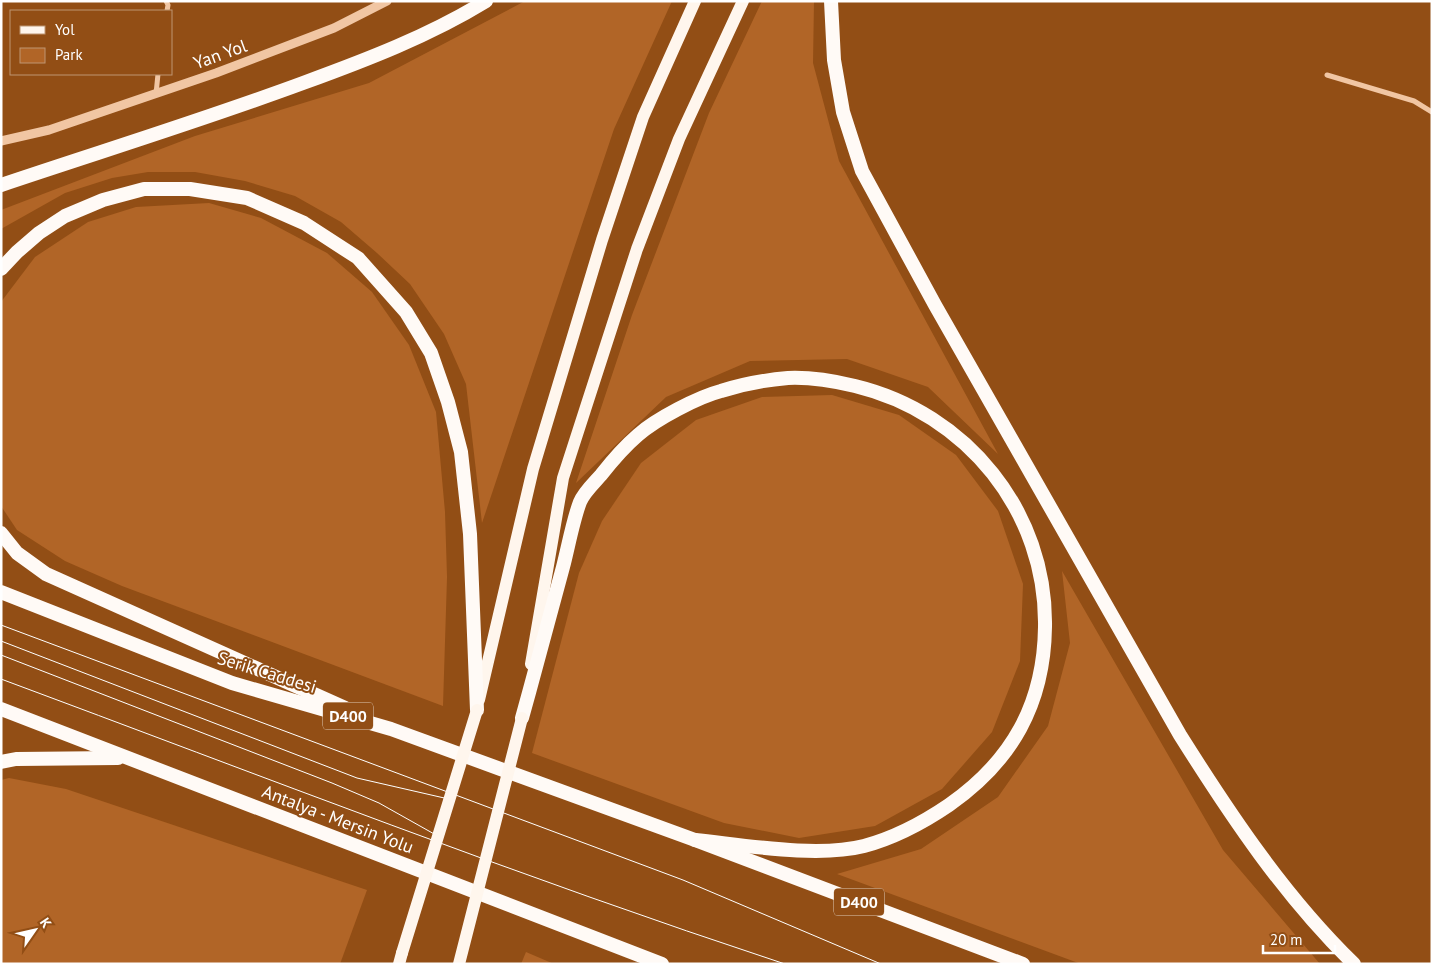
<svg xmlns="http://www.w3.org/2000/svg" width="1433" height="965" font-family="'PT Sans',sans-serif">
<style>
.green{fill:#b16527}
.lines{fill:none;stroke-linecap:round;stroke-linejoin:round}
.minor{stroke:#f1c6a3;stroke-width:5}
.tertiary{stroke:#f1c6a3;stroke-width:9}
.primary{stroke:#fff6ed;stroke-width:12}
.trunk{stroke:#fffaf6;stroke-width:14}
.tram{stroke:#fff;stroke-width:1}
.primary-bridge{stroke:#fff6ed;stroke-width:12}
.labels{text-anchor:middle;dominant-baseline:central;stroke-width:4;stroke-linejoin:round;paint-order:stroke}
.shield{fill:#924e15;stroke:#decab9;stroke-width:1}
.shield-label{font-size:16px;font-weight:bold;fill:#fff}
.street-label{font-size:18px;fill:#fff;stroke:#924e15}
</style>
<rect width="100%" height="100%" fill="#924e15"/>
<g class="green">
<path d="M525 1H672L614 129 482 523 466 384 444 334 410 284 377 253 341 222 295 196 245 181 195 172H148L112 178 65 193 1 229V210L195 136 369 83Z"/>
<path d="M762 1H814L813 63 839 161 998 454 928 387 847 359 750 361 666 397 576 483 632 315 709 113Z"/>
<path d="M209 203 261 218 327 253 372 292 409 345 436 412 445 512 447 577 443 706 122 586 65 561 17 530 1 506V302L35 257 88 222 136 207Z"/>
<path d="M832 395 899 415 956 455 998 511 1023 584 1020 661 992 732 942 789 875 826 799 838 724 823 532 753 579 573 602 521 641 463 696 420 762 397Z"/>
<path d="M1062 571 1223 850 1320 964H1081L837 874 921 849 998 797 1048 726 1070 643Z"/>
<path d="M9 778 66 789 367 890 340 964H1V780Z"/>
<path d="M526 952 554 964H521Z"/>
</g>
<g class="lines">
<g class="minor">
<path d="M166 1 168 5 167 11"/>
<path d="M1327 75 1414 101 1432 112"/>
<path d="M156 94 158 74"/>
</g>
<path class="tertiary" d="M1 141 49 130 216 73 334 28 387 1"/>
<g class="primary">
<path d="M531 664 563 478 637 249 679 139 743 1"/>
<path d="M479 700 533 469 602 240 643 117 695 1"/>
<path d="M399 964 402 953"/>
</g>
<g class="trunk">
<path d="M831 1 834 60 843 112 862 171 935 305 1180 735C1231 816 1285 897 1354 964"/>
<path d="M1 185C102 151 203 120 303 83 366 60 429 36 486 1"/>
<path d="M1 269 17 252 39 233 65 216 103 200 144 189H190L247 198 304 223 358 258 406 312 431 353 448 402 461 452 470 534 477 710"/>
<path d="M1 533 17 553 46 574 345 708"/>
<path d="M1 592 232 683 391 729 695 840 1023 964"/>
<path d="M1 709 662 964"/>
<path d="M522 718C536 668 549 618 563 567 568 548 573 520 580 502 584 492 594 483 601 475 612 461 624 447 638 435 656 419 698 397 721 391 743 384 765 380 788 378 810 377 834 381 855 386 967 413 1047 512 1045 627 1044 704 1012 761 949 805 924 822 894 838 864 846 817 858 744 845 695 840"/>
<path d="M1 762 16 759 118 758"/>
</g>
<g class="tram">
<path d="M1 625 683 880 881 964"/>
<path d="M1 641 357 778 453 800"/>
<path d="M1 655 332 783 379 803 436 835"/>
<path d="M1 679C262 776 521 877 785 964"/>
</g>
<g class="primary-bridge">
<path d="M402 953 477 710"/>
<path d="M459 964 522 718"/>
</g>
</g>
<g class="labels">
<g class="shield">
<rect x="323" y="702.5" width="50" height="27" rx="4"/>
<rect x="834" y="888.5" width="50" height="27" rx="4"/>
</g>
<g class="shield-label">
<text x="348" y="716">D400</text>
<text x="859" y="902">D400</text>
</g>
<g class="street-label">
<text transform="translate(220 54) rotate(-20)">Yan Yol</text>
<text transform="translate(267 672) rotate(17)">Serik Caddesi</text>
<text transform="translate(338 819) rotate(21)">Antalya - Mersin Yolu</text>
</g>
</g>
<rect width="1433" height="965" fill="none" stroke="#ffffff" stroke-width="5"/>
<rect x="10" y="10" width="162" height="65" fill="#924e15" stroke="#be9573"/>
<rect x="20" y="26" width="25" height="8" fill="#fff6ed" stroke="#be9573"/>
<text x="55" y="35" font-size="15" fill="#ffffff">Yol</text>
<rect x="20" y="48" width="25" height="15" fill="#b16527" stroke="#be9573"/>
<text x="55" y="60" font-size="15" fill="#ffffff">Park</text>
<g transform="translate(35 930) rotate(56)" stroke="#924e15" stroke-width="4" paint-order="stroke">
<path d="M0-4L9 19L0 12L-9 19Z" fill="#ffffff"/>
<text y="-8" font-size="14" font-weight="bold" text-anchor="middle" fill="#ffffff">K</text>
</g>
<path d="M1263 945v8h72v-8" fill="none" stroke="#ffffff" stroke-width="2.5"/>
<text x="1270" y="945" font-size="15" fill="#ffffff" stroke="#924e15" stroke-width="4" paint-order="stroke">20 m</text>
</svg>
